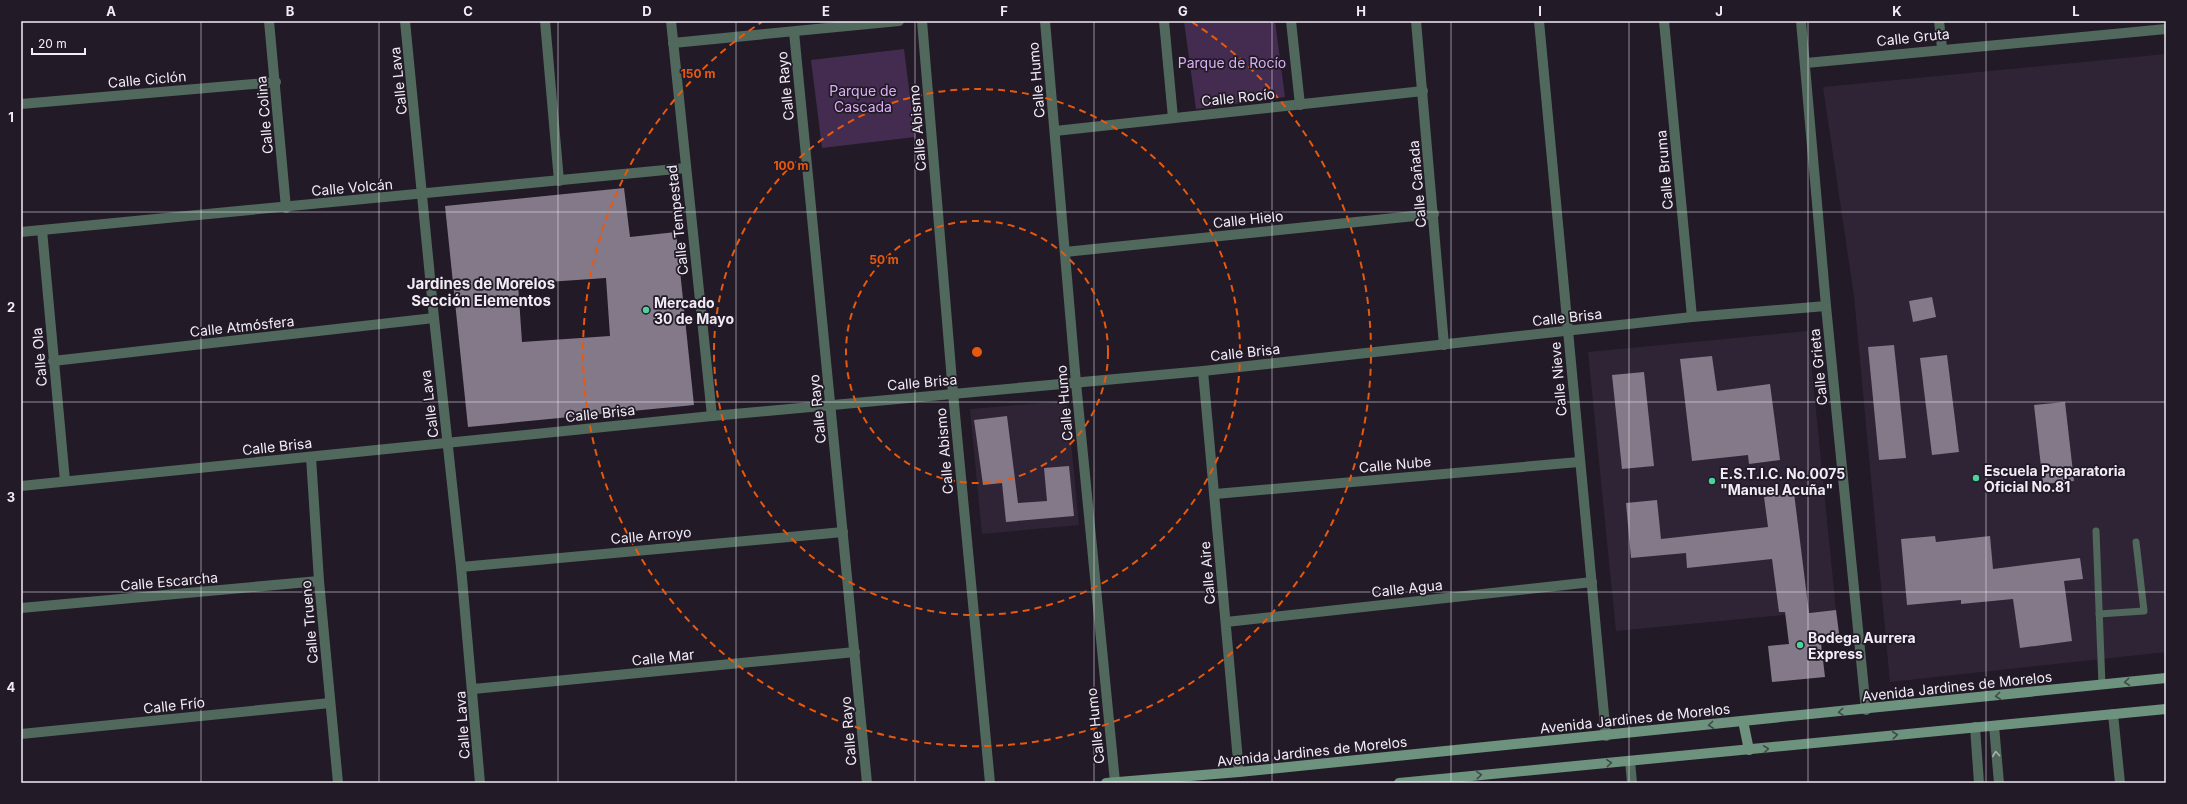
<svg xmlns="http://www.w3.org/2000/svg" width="2187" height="804" font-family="Inter,sans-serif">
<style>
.built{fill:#2f2436}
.green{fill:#432c50}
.building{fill:#837989;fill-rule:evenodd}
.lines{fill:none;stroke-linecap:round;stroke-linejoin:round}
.service{stroke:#51685c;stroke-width:7}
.minor{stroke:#51685c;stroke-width:10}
.secondary{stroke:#6d937f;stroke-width:10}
.oneway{stroke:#404a4a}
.oneway2{stroke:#a9b1b0}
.grid{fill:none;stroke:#f1ecf5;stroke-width:1;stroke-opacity:0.55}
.ring{fill:none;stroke:#e8590c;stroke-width:2;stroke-dasharray:7 5}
.poi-dot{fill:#4dd39a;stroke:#221a27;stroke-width:1.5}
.labels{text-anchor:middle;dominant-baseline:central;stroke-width:3.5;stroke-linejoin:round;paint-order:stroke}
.street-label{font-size:14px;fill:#f1ecf5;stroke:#221a27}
.park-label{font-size:14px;fill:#daaff4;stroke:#221a27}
.poi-label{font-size:14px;font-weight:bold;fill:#f1ecf5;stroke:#221a27;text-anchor:start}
.neighbourhood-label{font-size:15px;font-weight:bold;fill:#f1ecf5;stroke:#221a27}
.centre{fill:#e8590c;stroke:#221a27;stroke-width:2}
.ring-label{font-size:12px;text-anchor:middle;font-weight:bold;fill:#e8590c;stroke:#221a27;stroke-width:3.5;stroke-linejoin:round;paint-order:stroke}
.neatline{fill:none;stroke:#f1ecf5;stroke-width:1.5}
.grid-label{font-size:13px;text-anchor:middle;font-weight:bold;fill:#f1ecf5}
</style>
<rect width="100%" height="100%" fill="#221a27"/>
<g class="built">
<path d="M2166 54V652L1890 682 1854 296 1823 87Z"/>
<path d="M1808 331 1836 610 1616 631 1588 352Z"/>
<path d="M1067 401 1079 525 982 534 970 409Z"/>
</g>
<g class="green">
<path d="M1184 21H1275L1285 97 1196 109Z"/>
<path d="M904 49 915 137 822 148 811 60Z"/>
</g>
<g class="building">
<path d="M624 188 630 237 676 232 694 405 468 427 445 206ZM606 278 610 336 522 342 518 284Z"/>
<path d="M1932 297 1936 317 1913 322 1909 301Z"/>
<path d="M1894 345 1906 458 1879 460 1868 347Z"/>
<path d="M1947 355 1959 452 1932 455 1920 358Z"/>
<path d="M1712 356 1717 391 1770 384 1780 460 1749 464 1748 455 1692 461 1680 359Z"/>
<path d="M1644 372 1654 466 1622 469 1612 375Z"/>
<path d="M2065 402 2074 481 2043 484 2034 405Z"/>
<path d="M1007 416 1018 503 1047 501 1044 468 1069 466 1074 516 1006 522 1002 483 983 485 974 420Z"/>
<path d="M1794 493 1809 613 1836 610 1840 641 1821 643 1825 677 1772 682 1768 646 1789 644 1785 612H1779L1772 559 1687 568 1686 553 1631 558 1626 503 1657 500 1661 539 1768 527 1764 497Z"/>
<path d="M1935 536 1936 542 1990 536 1993 569 2080 558 2083 579 2064 581 2072 641 2020 648 2013 599 1961 604V600L1907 605 1901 539Z"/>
</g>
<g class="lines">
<g class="service">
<path d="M2096 531 2102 685"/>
<path d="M2099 614 2144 611 2136 542"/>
</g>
<g class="minor">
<path d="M269 21 286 208"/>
<path d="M405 21 434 318 461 567 480 783"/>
<path d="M545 21 559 181"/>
<path d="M671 21 712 416"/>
<path d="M922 21 953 393 990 783"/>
<path d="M1045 21 1076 383 1115 782"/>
<path d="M1164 21 1173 118"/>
<path d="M1291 21 1300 105"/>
<path d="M1416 21 1444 345"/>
<path d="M1539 21 1606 736"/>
<path d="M1664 21 1692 317"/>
<path d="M1801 21 1826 306 1866 710"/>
<path d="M1939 21 1942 48"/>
<path d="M794 32 867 783"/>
<path d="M673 43 899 21"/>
<path d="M1806 63 2166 29"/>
<path d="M21 104 276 82"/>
<path d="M1055 131 1423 91"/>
<path d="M42 230 65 481"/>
<path d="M21 232 686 168"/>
<path d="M1065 252 1434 214"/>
<path d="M53 361 434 318"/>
<path d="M1203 371 1239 772"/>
<path d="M311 457 319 581 338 783"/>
<path d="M21 486 712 416 1203 371 1692 317 1826 306"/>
<path d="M1215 494 1579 462"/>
<path d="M461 567 843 532"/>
<path d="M21 608 319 581"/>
<path d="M1226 622 1592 582"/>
<path d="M473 689 855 652"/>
<path d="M2113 714 2120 783"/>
<path d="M1994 726 1999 783"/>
<path d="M1975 727 1979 783"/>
<path d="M21 734 330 703"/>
<path d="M1630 761 1632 783"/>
</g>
<g class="secondary">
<path d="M1743 721 1749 750"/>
<path d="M1106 783 1239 772 2166 678"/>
<path d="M1399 783 2166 709"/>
</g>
</g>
<defs><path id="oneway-chevron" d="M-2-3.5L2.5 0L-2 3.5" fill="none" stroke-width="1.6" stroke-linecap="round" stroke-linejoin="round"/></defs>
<g class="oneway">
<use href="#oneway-chevron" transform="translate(2127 682) rotate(174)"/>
<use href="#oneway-chevron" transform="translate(1998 696) rotate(174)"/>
<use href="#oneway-chevron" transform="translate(1841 712) rotate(175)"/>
<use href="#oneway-chevron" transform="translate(1711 725) rotate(174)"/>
<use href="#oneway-chevron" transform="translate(1895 735) rotate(-6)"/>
<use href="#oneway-chevron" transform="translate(1766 749) rotate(-6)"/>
<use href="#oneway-chevron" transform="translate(1609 763) rotate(-5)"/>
<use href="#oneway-chevron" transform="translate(1479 775) rotate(-5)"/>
</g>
<use class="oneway2" href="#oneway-chevron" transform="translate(1996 754) rotate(-95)"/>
<path class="grid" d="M201 21V783M379 21V783M558 21V783M736 21V783M915 21V783M1094 21V783M1272 21V783M1451 21V783M1629 21V783M1808 21V783M1986 21V783M21 212H2166M21 402H2166M21 592H2166"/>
<g class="ring">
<circle cx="977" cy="352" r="131"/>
<circle cx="977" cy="352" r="263"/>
<path d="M1192 22A394 394 0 1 1 762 22"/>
</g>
<g class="poi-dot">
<circle cx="646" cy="310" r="4"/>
<circle cx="1976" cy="478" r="4"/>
<circle cx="1712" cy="481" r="4"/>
<circle cx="1800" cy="645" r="4"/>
</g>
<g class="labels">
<g class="street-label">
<text transform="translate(1913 37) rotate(-6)">Calle Gruta</text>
<text transform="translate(147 79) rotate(-5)">Calle Ciclón</text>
<text transform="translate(1036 80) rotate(-95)">Calle Humo</text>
<text transform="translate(398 81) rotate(-96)">Calle Lava</text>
<text transform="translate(785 86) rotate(-96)">Calle Rayo</text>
<text transform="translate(1238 97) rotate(-6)">Calle Rocío</text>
<text transform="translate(264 115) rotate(-95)">Calle Colina</text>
<text transform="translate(917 128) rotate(-95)">Calle Abismo</text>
<text transform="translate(1664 170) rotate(-95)">Calle Bruma</text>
<text transform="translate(1417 184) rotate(-95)">Calle Cañada</text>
<text transform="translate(352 187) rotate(-5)">Calle Volcán</text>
<text transform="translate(1248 219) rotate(-6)">Calle Hielo</text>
<text transform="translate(677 220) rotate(-96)">Calle Tempestad</text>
<text transform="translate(1567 317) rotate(-6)">Calle Brisa</text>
<text transform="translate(242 326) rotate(-6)">Calle Atmósfera</text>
<text transform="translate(1245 352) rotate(-6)">Calle Brisa</text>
<text transform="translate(39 357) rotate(-95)">Calle Ola</text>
<text transform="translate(1818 367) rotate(-96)">Calle Grieta</text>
<text transform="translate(1558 379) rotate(-95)">Calle Nieve</text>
<text transform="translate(922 382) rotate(-5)">Calle Brisa</text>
<text transform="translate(1064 403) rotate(-95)">Calle Humo</text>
<text transform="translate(429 404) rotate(-97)">Calle Lava</text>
<text transform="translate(817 409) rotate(-96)">Calle Rayo</text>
<text transform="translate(600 413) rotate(-6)">Calle Brisa</text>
<text transform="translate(277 446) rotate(-6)">Calle Brisa</text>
<text transform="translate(944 451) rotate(-95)">Calle Abismo</text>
<text transform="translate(1395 464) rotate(-5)">Calle Nube</text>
<text transform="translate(651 535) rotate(-5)">Calle Arroyo</text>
<text transform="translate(1207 573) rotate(-95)">Calle Aire</text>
<text transform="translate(169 581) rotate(-5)">Calle Escarcha</text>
<text transform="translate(1407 588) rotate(-6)">Calle Agua</text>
<text transform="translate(309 622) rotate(-95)">Calle Trueno</text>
<text transform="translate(663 657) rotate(-6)">Calle Mar</text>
<text transform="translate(1957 686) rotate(-6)">Avenida Jardines de Morelos</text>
<text transform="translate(174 705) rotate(-6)">Calle Frío</text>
<text transform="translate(1635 718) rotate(-6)">Avenida Jardines de Morelos</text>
<text transform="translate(462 725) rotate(-94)">Calle Lava</text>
<text transform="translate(1095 726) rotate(-96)">Calle Humo</text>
<text transform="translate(848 731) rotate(-95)">Calle Rayo</text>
<text transform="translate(1312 751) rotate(-6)">Avenida Jardines de Morelos</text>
</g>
<g class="park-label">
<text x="1232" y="62">Parque de Rocío</text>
<text x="863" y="90">Parque de<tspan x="863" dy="16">Cascada</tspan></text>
</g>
<g class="poi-label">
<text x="654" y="302">Mercado<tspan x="654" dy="16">30 de Mayo</tspan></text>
<text x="1984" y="470">Escuela Preparatoria<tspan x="1984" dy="16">Oficial No.81</tspan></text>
<text x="1720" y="473">E.S.T.I.C. No.0075<tspan x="1720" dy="16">"Manuel Acuña"</tspan></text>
<text x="1808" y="637">Bodega Aurrera<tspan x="1808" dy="16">Express</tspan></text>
</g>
<g class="neighbourhood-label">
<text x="481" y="283">Jardines de Morelos<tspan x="481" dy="17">Sección Elementos</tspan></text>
</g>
</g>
<circle cx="977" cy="352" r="6" class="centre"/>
<g class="ring-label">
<text x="698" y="78">150 m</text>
<text x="791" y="170">100 m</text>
<text x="884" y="264">50 m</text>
</g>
<rect width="2187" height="804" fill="none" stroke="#221a27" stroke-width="44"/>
<path d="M32 48v6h53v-6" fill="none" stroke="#f1ecf5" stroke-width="2"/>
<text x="38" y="48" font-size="12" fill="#f1ecf5" stroke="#221a27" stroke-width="3" paint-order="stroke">20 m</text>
<rect x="22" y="22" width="2143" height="760" class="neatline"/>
<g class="grid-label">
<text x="111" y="16">A</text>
<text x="290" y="16">B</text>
<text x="468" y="16">C</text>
<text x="647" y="16">D</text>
<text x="826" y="16">E</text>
<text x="1004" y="16">F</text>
<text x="1183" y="16">G</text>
<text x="1361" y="16">H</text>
<text x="1540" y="16">I</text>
<text x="1719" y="16">J</text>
<text x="1897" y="16">K</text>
<text x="2076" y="16">L</text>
<text x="11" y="122">1</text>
<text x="11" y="312">2</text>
<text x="11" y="502">3</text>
<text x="11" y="692">4</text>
</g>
</svg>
